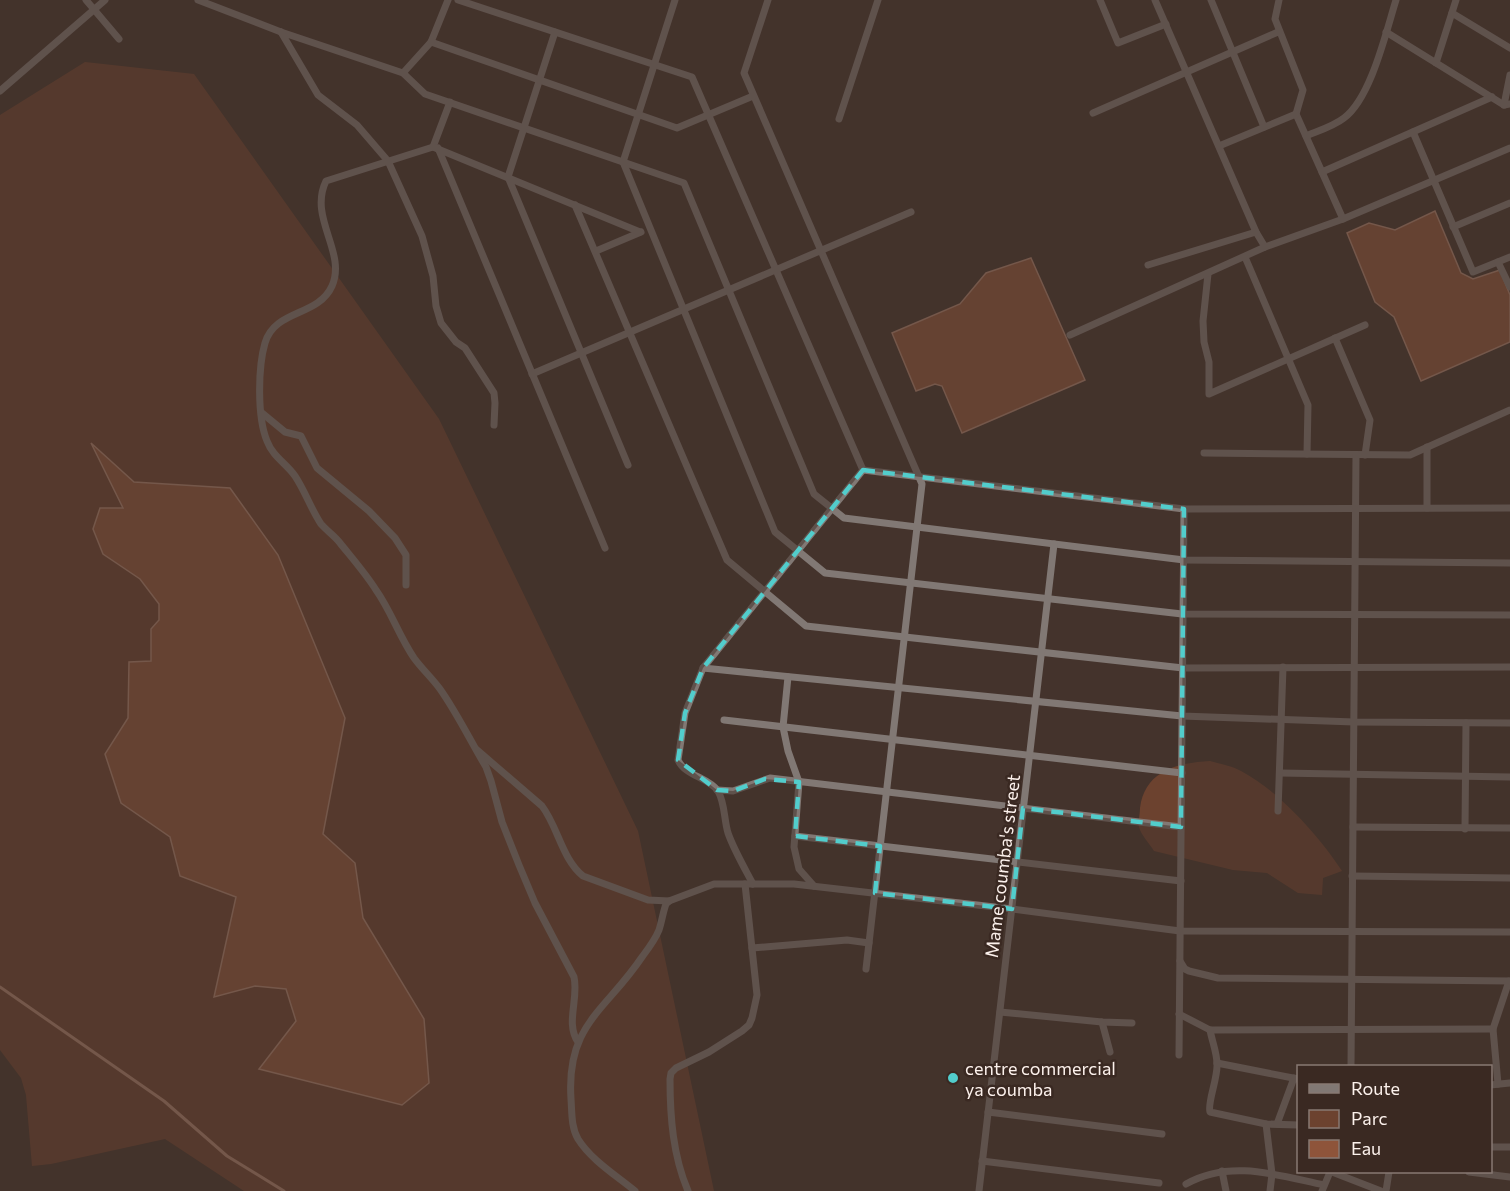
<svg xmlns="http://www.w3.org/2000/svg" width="1510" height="1191" font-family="Commissioner,sans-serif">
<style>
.green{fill:#6c422f}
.water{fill:#8e543a;stroke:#af836f;stroke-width:1.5}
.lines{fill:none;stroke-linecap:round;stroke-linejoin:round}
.stream{stroke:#af836f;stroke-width:3}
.street{stroke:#817874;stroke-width:7}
.marked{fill:none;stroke:#52cdcc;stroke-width:4.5;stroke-dasharray:12 8;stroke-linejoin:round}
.poi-dot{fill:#52cdcc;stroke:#3a2922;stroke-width:2}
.labels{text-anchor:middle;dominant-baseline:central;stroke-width:5;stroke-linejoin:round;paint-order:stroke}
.street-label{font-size:18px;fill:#fcf1ec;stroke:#3a2922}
.poi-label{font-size:18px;fill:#fcf1ec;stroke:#3a2922;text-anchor:start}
</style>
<rect width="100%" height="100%" fill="#44332c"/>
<g class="green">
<path d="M85 62 194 74 439 419 638 831 714 1191H244L165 1139 51 1164 32 1166 26 1095 21 1078 0 1050V115Z"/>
<path d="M1210 761C1220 764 1232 766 1241 771 1279 791 1319 836 1342 871L1323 878 1322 895 1298 893 1267 873 1233 870 1154 851C1150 844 1141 835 1139 827 1138 822 1140 814 1140 808 1145 770 1178 763 1210 761Z"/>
</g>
<g class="water">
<path d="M1435 211 1461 273 1473 279 1500 270 1510 295V342L1421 381 1394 317 1375 302 1347 233 1369 223 1395 230Z"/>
<path d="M1031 258 1085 380 962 433 942 386 935 384 916 391 892 333 960 304 986 273Z"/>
<path d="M91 443 134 482 230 488 278 555 345 718 323 834 355 863 363 918 424 1019 429 1083 402 1105 259 1069 296 1021 286 989 255 986 214 997 236 897 180 876 170 837 121 803 105 754 128 718 129 662 151 661V629L159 620V604L140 579 103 554 93 529 100 508H123Z"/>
</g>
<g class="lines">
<path class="stream" d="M0 987 164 1101 227 1156 284 1191"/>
<g class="street">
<path d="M86 0 119 39"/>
<path d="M198 0 281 32 403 73 425 94 684 183 814 494 844 518 1184 560 1510 563"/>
<path d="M458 0 692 77 863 470"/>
<path d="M675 0 623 162 775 532 825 573 1182 614 1510 615"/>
<path d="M768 0 744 73 922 484 866 969"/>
<path d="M1100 0 1118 43 1166 24"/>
<path d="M1155 0 1256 232 1265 247"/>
<path d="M1211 0 1264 127"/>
<path d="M1279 0 1275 19 1303 90 1296 114 1343 219"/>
<path d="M1452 13 1510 48"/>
<path d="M281 32 318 95 357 125 388 161 422 236 433 276 436 306 441 323 456 342 465 348 494 393 495 403 494 425"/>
<path d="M555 32 508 177 628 465"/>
<path d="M1386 32 1504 105 1510 104"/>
<path d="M431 42 677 128 753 96"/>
<path d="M1436 63 1456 0"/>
<path d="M403 73 431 42 448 0"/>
<path d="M0 91 105 0"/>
<path d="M1504 105 1510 75"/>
<path d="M1093 113 1278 32"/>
<path d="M839 119 878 0"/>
<path d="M1413 132 1473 272 1510 257"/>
<path d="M1306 136C1318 131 1334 126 1344 118 1371 98 1386 32 1396 0"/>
<path d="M1219 146 1296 114"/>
<path d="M433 147 450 102"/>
<path d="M438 148 605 548"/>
<path d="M1322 172 1492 97"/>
<path d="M575 205 727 560 806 626 1183 668 1510 667"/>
<path d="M1453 227 1510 203"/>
<path d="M596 251 641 232"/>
<path d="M1245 257 1308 405 1307 454"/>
<path d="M1498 262 1510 287"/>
<path d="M1148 265 1256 232"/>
<path d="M1208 274 1203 321 1204 342 1209 362V394L1365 325"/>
<path d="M1070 335 1265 247 1343 219 1510 148"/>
<path d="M1335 338 1370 420 1365 455"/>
<path d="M532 374 911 212"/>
<path d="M262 413 285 432 301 436 317 468 369 511 395 538 406 555V585"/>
<path d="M1204 453 1410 455 1510 410"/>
<path d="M863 470 1184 509 1510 508"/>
<path d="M1427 508V447"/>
<path d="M703 668 1182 716 1354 722 1510 723"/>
<path d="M788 677 783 727 788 751 799 782 794 847 799 869 814 886"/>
<path d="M724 720 1182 773"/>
<path d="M477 750 542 806C558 827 562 859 583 876L648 900 669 901"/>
<path d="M1280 773 1510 777"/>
<path d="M717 790 733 791 770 778 1181 827"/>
<path d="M1278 811 1283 667"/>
<path d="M1353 827 1510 828"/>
<path d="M1465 829 1466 723"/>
<path d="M795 836 1181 881"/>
<path d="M1352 876 1510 878"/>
<path d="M753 884C744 867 734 850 728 833 724 820 725 803 718 791 708 777 685 776 678 760L685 713 703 668 863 470"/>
<path d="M752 948 847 940 869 943"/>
<path d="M1180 961 1185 969 1189 971 1218 978 1510 981"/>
<path d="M1000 1012 1102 1022 1132 1023"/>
<path d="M1179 1014 1210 1030 1493 1029"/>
<path d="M1102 1022 1110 1052"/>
<path d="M1210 1030C1212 1041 1217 1053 1217 1064 1218 1078 1207 1103 1210 1112L1266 1124 1298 1125"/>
<path d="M578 1042C565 1023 579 999 574 977L535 903 519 865 502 822 491 781 486 767C471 742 457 713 440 689 432 678 422 669 414 658 399 636 391 611 376 590 366 574 352 558 340 543 335 536 327 531 321 524 311 509 305 491 295 476 286 463 273 457 267 441 257 417 258 367 265 343 275 309 318 317 332 286 347 252 308 218 326 181L433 147 640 232"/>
<path d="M1179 1055 1184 509"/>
<path d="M1217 1063 1298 1079"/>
<path d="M1351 1066 1356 455"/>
<path d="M1498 1084 1493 1029 1509 981"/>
<path d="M1490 1085 1510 1083"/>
<path d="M988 1112 1162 1134"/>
<path d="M1266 1124 1272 1174 1270 1191"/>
<path d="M1277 1124 1294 1078"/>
<path d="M1490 1147H1510"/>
<path d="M982 1161 1159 1183"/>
<path d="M1222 1171 1226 1191"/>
<path d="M1332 1172 1381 1191"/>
<path d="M1469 1172 1510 1177"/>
<path d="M1186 1184C1230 1159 1277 1175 1324 1185"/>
<path d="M635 1191C617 1176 591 1160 578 1139 571 1127 572 1112 571 1099 566 1024 606 1011 642 957 648 949 655 940 659 930 662 921 663 912 666 904L669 901 714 884H794L1012 909 1180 931 1510 932"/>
<path d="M688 1191C673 1156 670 1117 670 1079L671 1073 676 1068 709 1052 742 1031 749 1025 752 1018 757 995 745 884"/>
<path d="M979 1191 1054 544"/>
<path d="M1322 1191 1330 1172"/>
<path d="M1386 1191 1389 1172"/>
</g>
</g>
<path d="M0 0H1510V1191H0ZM863 470 1184 509 1181 827 1023 808 1012 909 875 893 880 846 795 836 799 782 765 779 733 791 717 790 678 760 685 713 703 668Z" fill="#44332c" fill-opacity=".55" fill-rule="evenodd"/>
<path class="marked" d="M863 470 1184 509 1181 827 1023 808 1012 909 875 893 880 846 795 836 799 782 765 779 733 791 717 790 678 760 685 713 703 668Z"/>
<circle class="poi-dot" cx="953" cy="1078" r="6"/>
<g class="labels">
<g class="street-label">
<text transform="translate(1002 866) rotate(-83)">Mame coumba's street</text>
</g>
<g class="poi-label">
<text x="965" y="1068">centre commercial<tspan x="965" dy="21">ya coumba</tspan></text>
</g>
</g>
<rect x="1297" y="1065" width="195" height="108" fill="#3a2922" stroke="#887973" stroke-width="1.5"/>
<rect x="1309" y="1084" width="30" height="9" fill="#817874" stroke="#887973" stroke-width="1.5"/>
<text x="1351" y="1095" font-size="18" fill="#fcf1ec">Route</text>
<rect x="1309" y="1110" width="30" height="18" fill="#6c422f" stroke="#887973" stroke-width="1.5"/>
<text x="1351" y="1125" font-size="18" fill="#fcf1ec">Parc</text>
<rect x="1309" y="1140" width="30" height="18" fill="#8e543a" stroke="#887973" stroke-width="1.5"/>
<text x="1351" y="1155" font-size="18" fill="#fcf1ec">Eau</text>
</svg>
